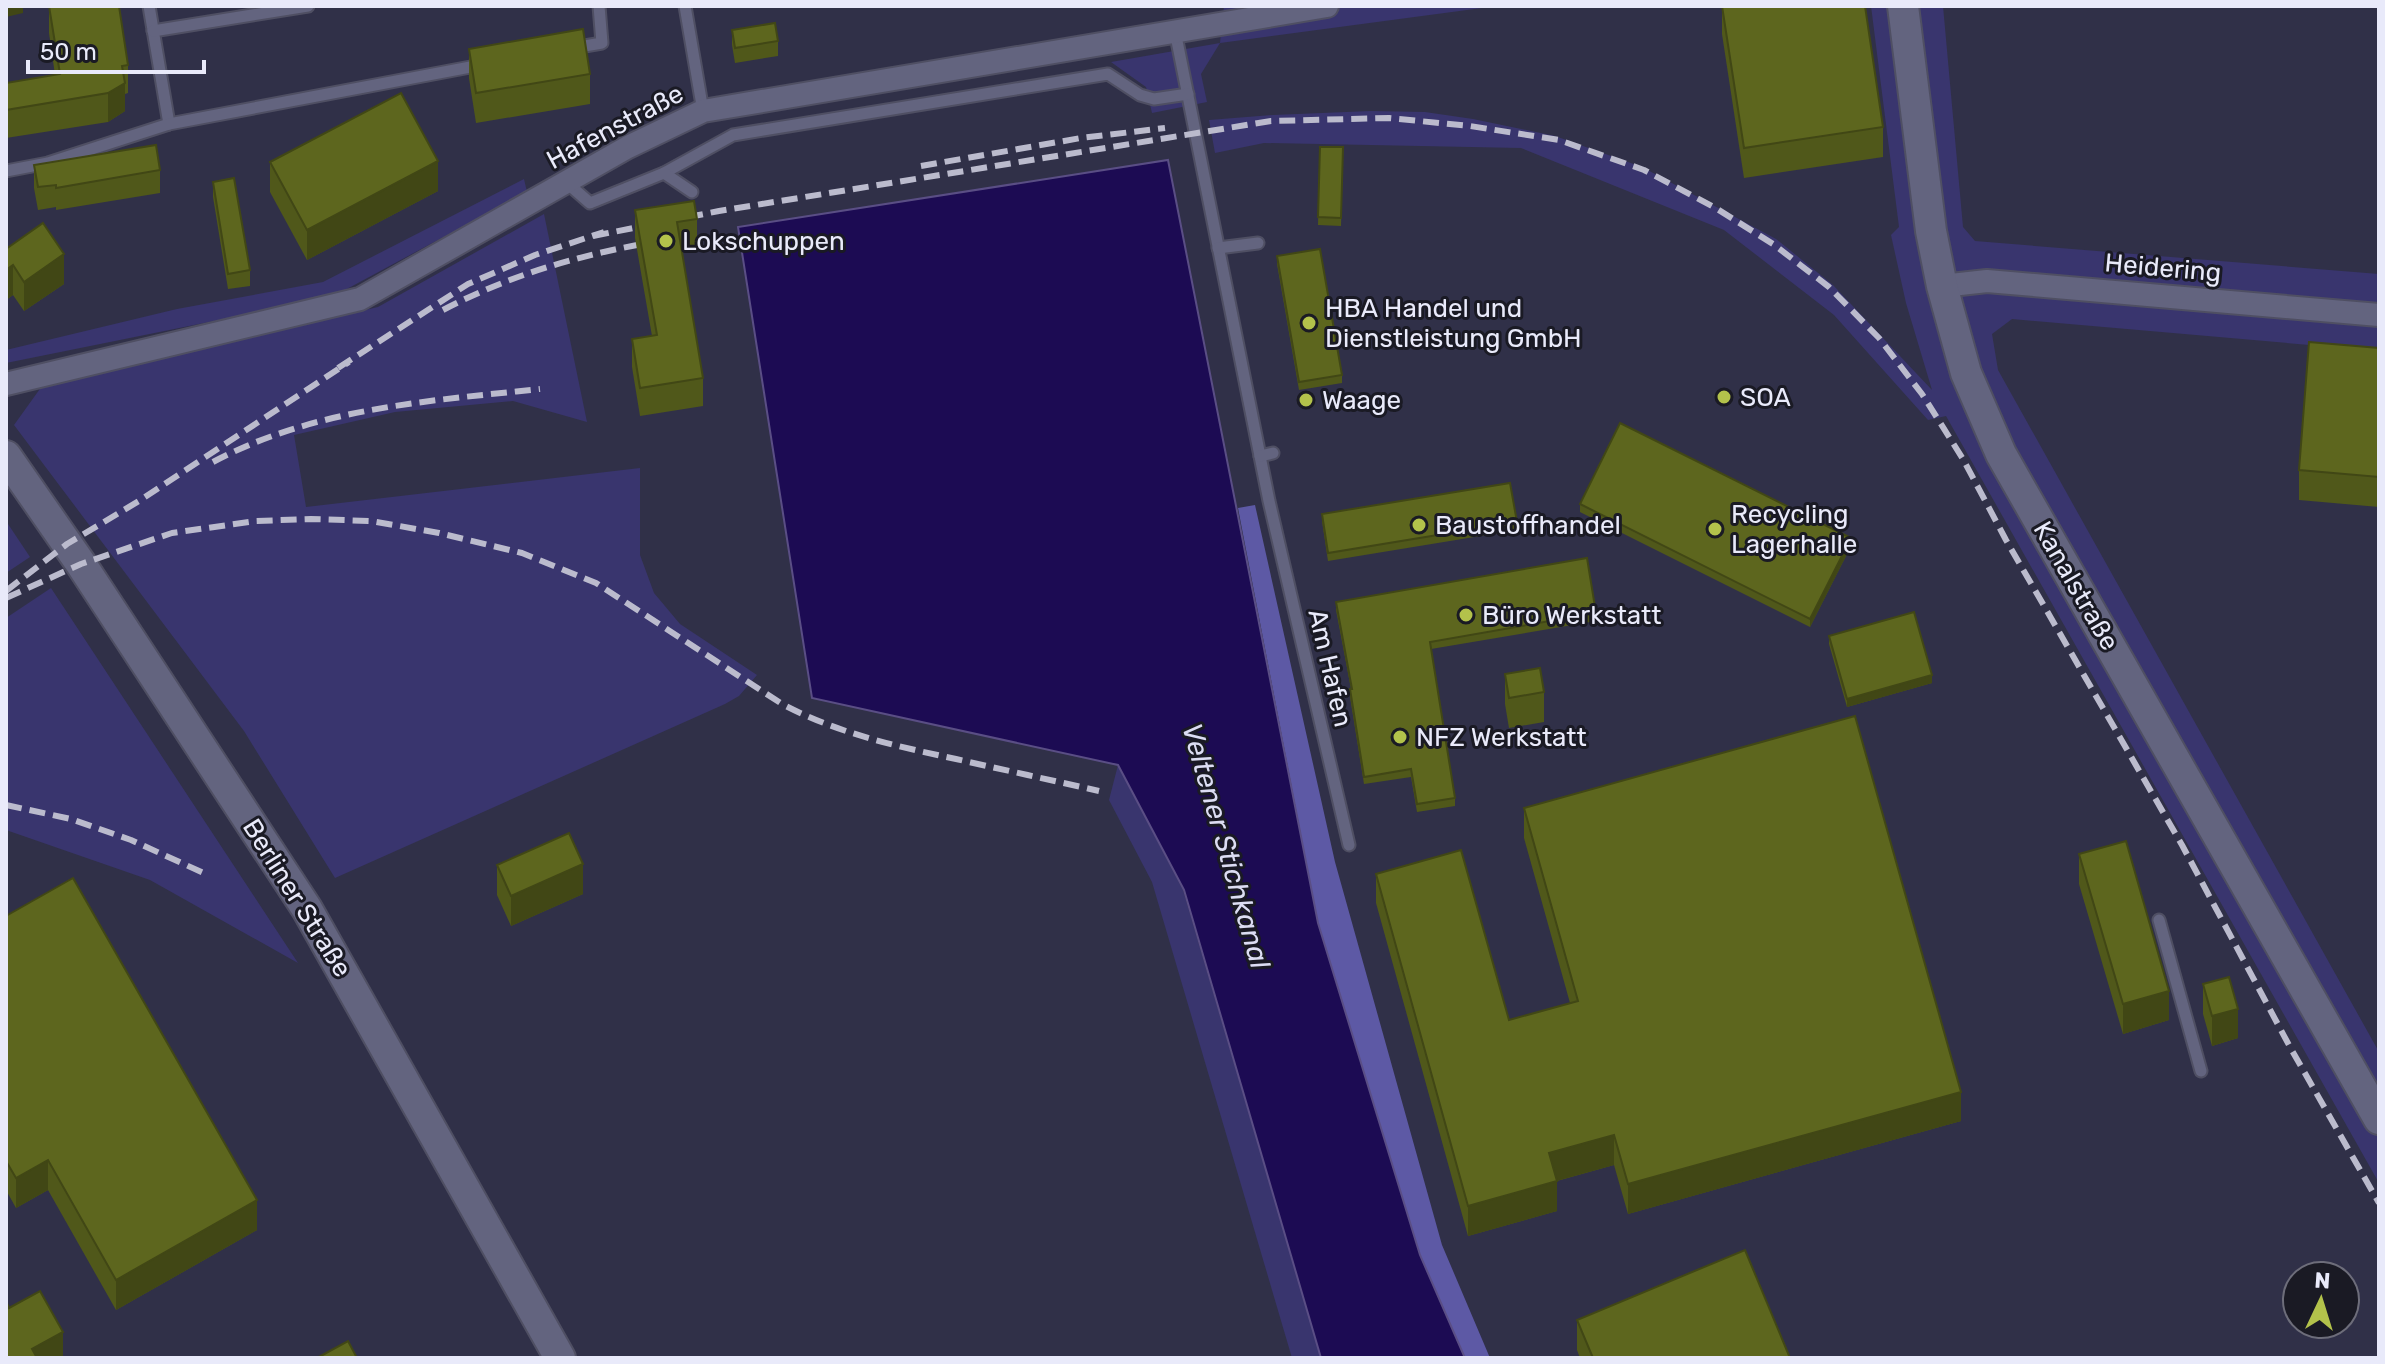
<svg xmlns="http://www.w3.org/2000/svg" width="2385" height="1364" font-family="Rubik,sans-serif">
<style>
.green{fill:#39356e}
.forest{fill:#5d59a5}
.water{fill:#1c0b53;stroke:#5a4e85;stroke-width:2}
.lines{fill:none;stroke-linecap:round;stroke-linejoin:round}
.lane-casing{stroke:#4f4f63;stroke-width:15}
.street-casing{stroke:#4f4f63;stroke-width:26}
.secondary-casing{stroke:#4f4f63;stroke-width:34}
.lane{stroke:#63647f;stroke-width:11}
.street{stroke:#63647f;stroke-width:22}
.secondary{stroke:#63647f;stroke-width:30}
.rail{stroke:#bbbbcd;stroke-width:6;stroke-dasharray:16 8;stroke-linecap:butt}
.wall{fill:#50581a}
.shaded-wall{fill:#414715}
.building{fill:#5d661e;stroke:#414715;stroke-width:2}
.poi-dot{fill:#b3c24b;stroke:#1a1a24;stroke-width:3}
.labels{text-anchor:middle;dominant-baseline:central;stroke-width:6;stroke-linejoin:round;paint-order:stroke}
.street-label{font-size:26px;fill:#e9eafa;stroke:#1a1a24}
.poi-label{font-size:26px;fill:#e9eafa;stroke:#1a1a24;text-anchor:start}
.water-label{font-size:28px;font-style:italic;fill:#dcddf3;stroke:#1a1a24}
</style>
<rect width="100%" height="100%" fill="#303048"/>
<g class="green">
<path d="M1224 6H1497L1220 43 1201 74 1207 102 1152 113 1146 87 1111 62 1220 43Z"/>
<path d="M1871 6H1943L1963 227 1975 241 2379 274V351L2012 319 1992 334 1998 370 2379 1052V1183L1946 416 1928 420 1834 315 1724 230 1521 148 1264 143 1215 153 1209 120 1273 115 1371 111 1425 112 1473 119 1555 136 1642 167 1776 239 1833 285 1932 390 1906 303 1891 235 1899 227Z"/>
<path d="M524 179 527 192 332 297 6 363V350L177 309 323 282Z"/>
<path d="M544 214 587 422 513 401 395 412 294 435 306 507 640 468V555L654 593 680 624 757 675 739 696 725 704 335 878 244 731 14 425 42 386 378 307Z"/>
<path d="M6 521 30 557 6 573Z"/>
<path d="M51 588 298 963 150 880 6 830V618Z"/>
<path d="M1118 765 1183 890 1321 1358H1292L1152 882 1109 800Z"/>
</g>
<path class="forest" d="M1255 505 1335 862 1442 1245 1490 1358H1465L1420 1255 1318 923 1238 508Z"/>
<path class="water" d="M1168 160 1318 923 1420 1255 1465 1358H1321L1184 890 1118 765 812 698 738 227Z"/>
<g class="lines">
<defs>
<g id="lane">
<path d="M149 6 169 124"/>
<path d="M685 6 703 111"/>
<path d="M153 31 308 6"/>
<path d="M1175 31 1269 501 1349 845"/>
<path d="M573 48 602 43 599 6"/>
<path d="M6 171 48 163 169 124 481 65"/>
<path d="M664 173 733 135 1108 74 1140 95 1154 99 1188 94"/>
<path d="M567 183 590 203 664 173 692 192"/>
<path d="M1218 248 1258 243"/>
<path d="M1260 456 1273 453"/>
<path d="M2159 920 2201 1071"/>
</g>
<g id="street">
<path d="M1942 286 1987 281 2379 315"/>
<path d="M6 384 360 299 628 147 703 111 1327 6"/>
</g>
<g id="secondary">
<path d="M1903 6 1931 231 1942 286 1966 373 2001 454 2379 1119"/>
<path d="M6 456 81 564 307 909 560 1358"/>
</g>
</defs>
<use href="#lane" class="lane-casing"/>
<use href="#street" class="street-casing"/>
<use href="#secondary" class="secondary-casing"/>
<use href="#lane" class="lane"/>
<use href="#street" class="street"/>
<use href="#secondary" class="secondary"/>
<g class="rail">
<path d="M921 166 1081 138 1165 128"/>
<path d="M593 236 719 211 1271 121 1389 118 1470 126 1559 140 1644 170 1714 207 1773 244 1829 287 1879 338 1922 394 1963 459 2006 540 2182 845 2290 1047 2379 1203"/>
<path d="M443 310C504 278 569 258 637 245"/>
<path d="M338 368 468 284 535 255 604 232"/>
<path d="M213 462C315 408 428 401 540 389"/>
<path d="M6 591 67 544 139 501 349 362"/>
<path d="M6 598 81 564 172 533 256 521 311 519 371 521 439 533 522 553 596 583 782 704C837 733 895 746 956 759 1004 770 1051 780 1099 791"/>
<path d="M6 805 71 819 131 840 208 875"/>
</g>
</g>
<g class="wall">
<path d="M49 6 128 65V93L125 94V111L108 122 6 138V110L55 75 49 33Z"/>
<path d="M1722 6 1883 127V157L1744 178 1722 34Z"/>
<path d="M732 30 778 41V56L735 63 732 45Z"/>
<path d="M469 49 590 74V104L476 123 469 78Z"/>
<path d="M1320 147H1343L1341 226 1318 225Z"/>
<path d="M270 162 438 191 307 260 270 192Z"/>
<path d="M34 165 160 170V193L56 210V207L38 210 34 188Z"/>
<path d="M213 182 250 270V286L228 289 213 197Z"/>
<path d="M635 210 697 219V247L681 249 703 378V406L640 416 632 367V339L652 336 635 238Z"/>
<path d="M6 249 64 284 24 311 13 295 6 300Z"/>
<path d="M1277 256 1342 375V383L1299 390 1277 264Z"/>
<path d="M2379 348V507L2299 500V470Z"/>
<path d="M1580 504 1851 546 1810 627 1580 512Z"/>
<path d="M1322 514 1517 522V530L1328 561 1322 521Z"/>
<path d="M1336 602 1596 613V621L1431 649 1455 798V806L1417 812 1411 777 1364 784 1350 697 1351 689 1336 610Z"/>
<path d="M1829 636 1932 683 1847 707 1829 644Z"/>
<path d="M1505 674 1544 692V722L1509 728 1505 704Z"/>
<path d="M1524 808 1961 1121 1628 1214 1614 1165 1557 1181V1211L1468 1236 1376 903V874L1509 1020 1570 1003 1524 838Z"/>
<path d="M2079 854 2169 1020 2123 1034 2079 884Z"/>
<path d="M497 865 583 894 511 926 497 895Z"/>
<path d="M6 916 257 1230 116 1310 48 1190 16 1208 6 1190Z"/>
<path d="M2203 984 2238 1038 2212 1046 2203 1014Z"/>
<path d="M1577 1320 1790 1358H1580L1577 1350Z"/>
</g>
<g class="shaded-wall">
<path d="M6 6H23V13L6 17Z"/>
<path d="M125 83V111L108 122V93Z"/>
<path d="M438 161V191L307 260V230Z"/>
<path d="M64 254V284L24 311V282Z"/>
<path d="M13 265V295L6 300V270Z"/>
<path d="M1851 538V546L1810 627V619Z"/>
<path d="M1932 675V683L1847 707V699Z"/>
<path d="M583 864V894L511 926V896Z"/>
<path d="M2169 991V1020L2123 1034V1004Z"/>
<path d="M2238 1009V1038L2212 1046V1016Z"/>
<path d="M1961 1092V1121L1628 1214V1184Z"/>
<path d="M1614 1135V1165L1549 1183V1153Z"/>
<path d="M48 1160V1190L16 1208V1178Z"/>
<path d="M1557 1181V1211L1468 1236V1206Z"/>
<path d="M257 1200V1230L116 1310V1280Z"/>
<path d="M63 1332V1358H32V1349Z"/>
</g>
<g class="building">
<path d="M49 6H119L128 65 122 66 125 83 108 93 6 110V83L60 74Z"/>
<path d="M1722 6H1865L1883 127 1744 148Z"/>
<path d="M775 23 778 41 735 48 732 30Z"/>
<path d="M583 29 590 74 476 93 469 49Z"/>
<path d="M401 93 438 161 307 230 270 162Z"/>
<path d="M156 145 160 170 56 188V185L38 187 34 165Z"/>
<path d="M1320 147H1343L1341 218 1318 217Z"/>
<path d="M234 178 250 270 228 274 213 182Z"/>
<path d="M694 201 697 219 677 222 703 378 640 388 632 339 657 335 635 210Z"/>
<path d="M43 223 64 254 24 282 13 265 6 270V249Z"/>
<path d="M1320 249 1342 375 1299 382 1277 256Z"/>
<path d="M2309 342 2379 348V477L2299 470Z"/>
<path d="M1620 423 1851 538 1810 619 1580 504Z"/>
<path d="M1510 483 1517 522 1328 553 1322 514Z"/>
<path d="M1587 558 1596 613 1430 642 1455 798 1417 804 1411 769 1364 777 1350 689H1352L1336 602Z"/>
<path d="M1914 612 1932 675 1847 699 1829 636Z"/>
<path d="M1540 668 1544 692 1509 698 1505 674Z"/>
<path d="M1855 716 1961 1092 1628 1184 1614 1135 1549 1153 1557 1181 1468 1206 1376 874 1461 850 1509 1020 1578 1001 1524 808Z"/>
<path d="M569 833 583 864 511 896 497 865Z"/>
<path d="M2126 841 2169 991 2123 1004 2079 854Z"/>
<path d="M73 878 257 1200 116 1280 48 1160 16 1178 6 1161V916Z"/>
<path d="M2229 977 2238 1009 2212 1016 2203 984Z"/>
<path d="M1745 1250 1790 1358H1593L1577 1320Z"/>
<path d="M40 1291 63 1332 32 1349 37 1358H6V1301L9 1308Z"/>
<path d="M348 1341 357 1358H317Z"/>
</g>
<g class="poi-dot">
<circle cx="666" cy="241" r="8"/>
<circle cx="1309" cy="323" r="8"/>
<circle cx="1724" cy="397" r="8"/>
<circle cx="1306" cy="400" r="8"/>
<circle cx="1419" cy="525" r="8"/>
<circle cx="1715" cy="529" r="8"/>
<circle cx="1466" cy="615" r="8"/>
<circle cx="1400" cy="737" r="8"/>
</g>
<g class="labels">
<g class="street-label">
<text transform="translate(615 127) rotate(-28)">Hafenstraße</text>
<text transform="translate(2163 268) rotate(5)">Heidering</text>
<text transform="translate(2076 586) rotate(60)">Kanalstraße</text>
<text transform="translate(1330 668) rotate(77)">Am Hafen</text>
<text transform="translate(297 898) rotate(58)">Berliner Straße</text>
</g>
<g class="poi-label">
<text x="682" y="241">Lokschuppen</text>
<text x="1325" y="308">HBA Handel und<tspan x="1325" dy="30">Dienstleistung GmbH</tspan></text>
<text x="1740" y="397">SOA</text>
<text x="1322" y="400">Waage</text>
<text x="1731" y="514">Recycling<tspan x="1731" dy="30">Lagerhalle</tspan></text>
<text x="1435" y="525">Baustoffhandel</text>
<text x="1482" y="615">Büro Werkstatt</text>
<text x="1416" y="737">NFZ Werkstatt</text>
</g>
<g class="water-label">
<text transform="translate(1226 846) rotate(74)">Veltener Stichkanal</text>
</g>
</g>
<rect width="2385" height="1364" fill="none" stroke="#e9eafa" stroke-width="16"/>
<g transform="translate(2321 1300) rotate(4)"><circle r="38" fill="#1a1a24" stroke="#6d6d7a" stroke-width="2"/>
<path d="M0-6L14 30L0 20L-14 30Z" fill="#b3c24b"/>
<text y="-12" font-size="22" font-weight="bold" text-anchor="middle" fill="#e9eafa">N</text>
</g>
<path d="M28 60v12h176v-12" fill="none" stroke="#e9eafa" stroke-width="4"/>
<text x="40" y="60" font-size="24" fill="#e9eafa" stroke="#1a1a24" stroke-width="6" paint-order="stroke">50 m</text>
</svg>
